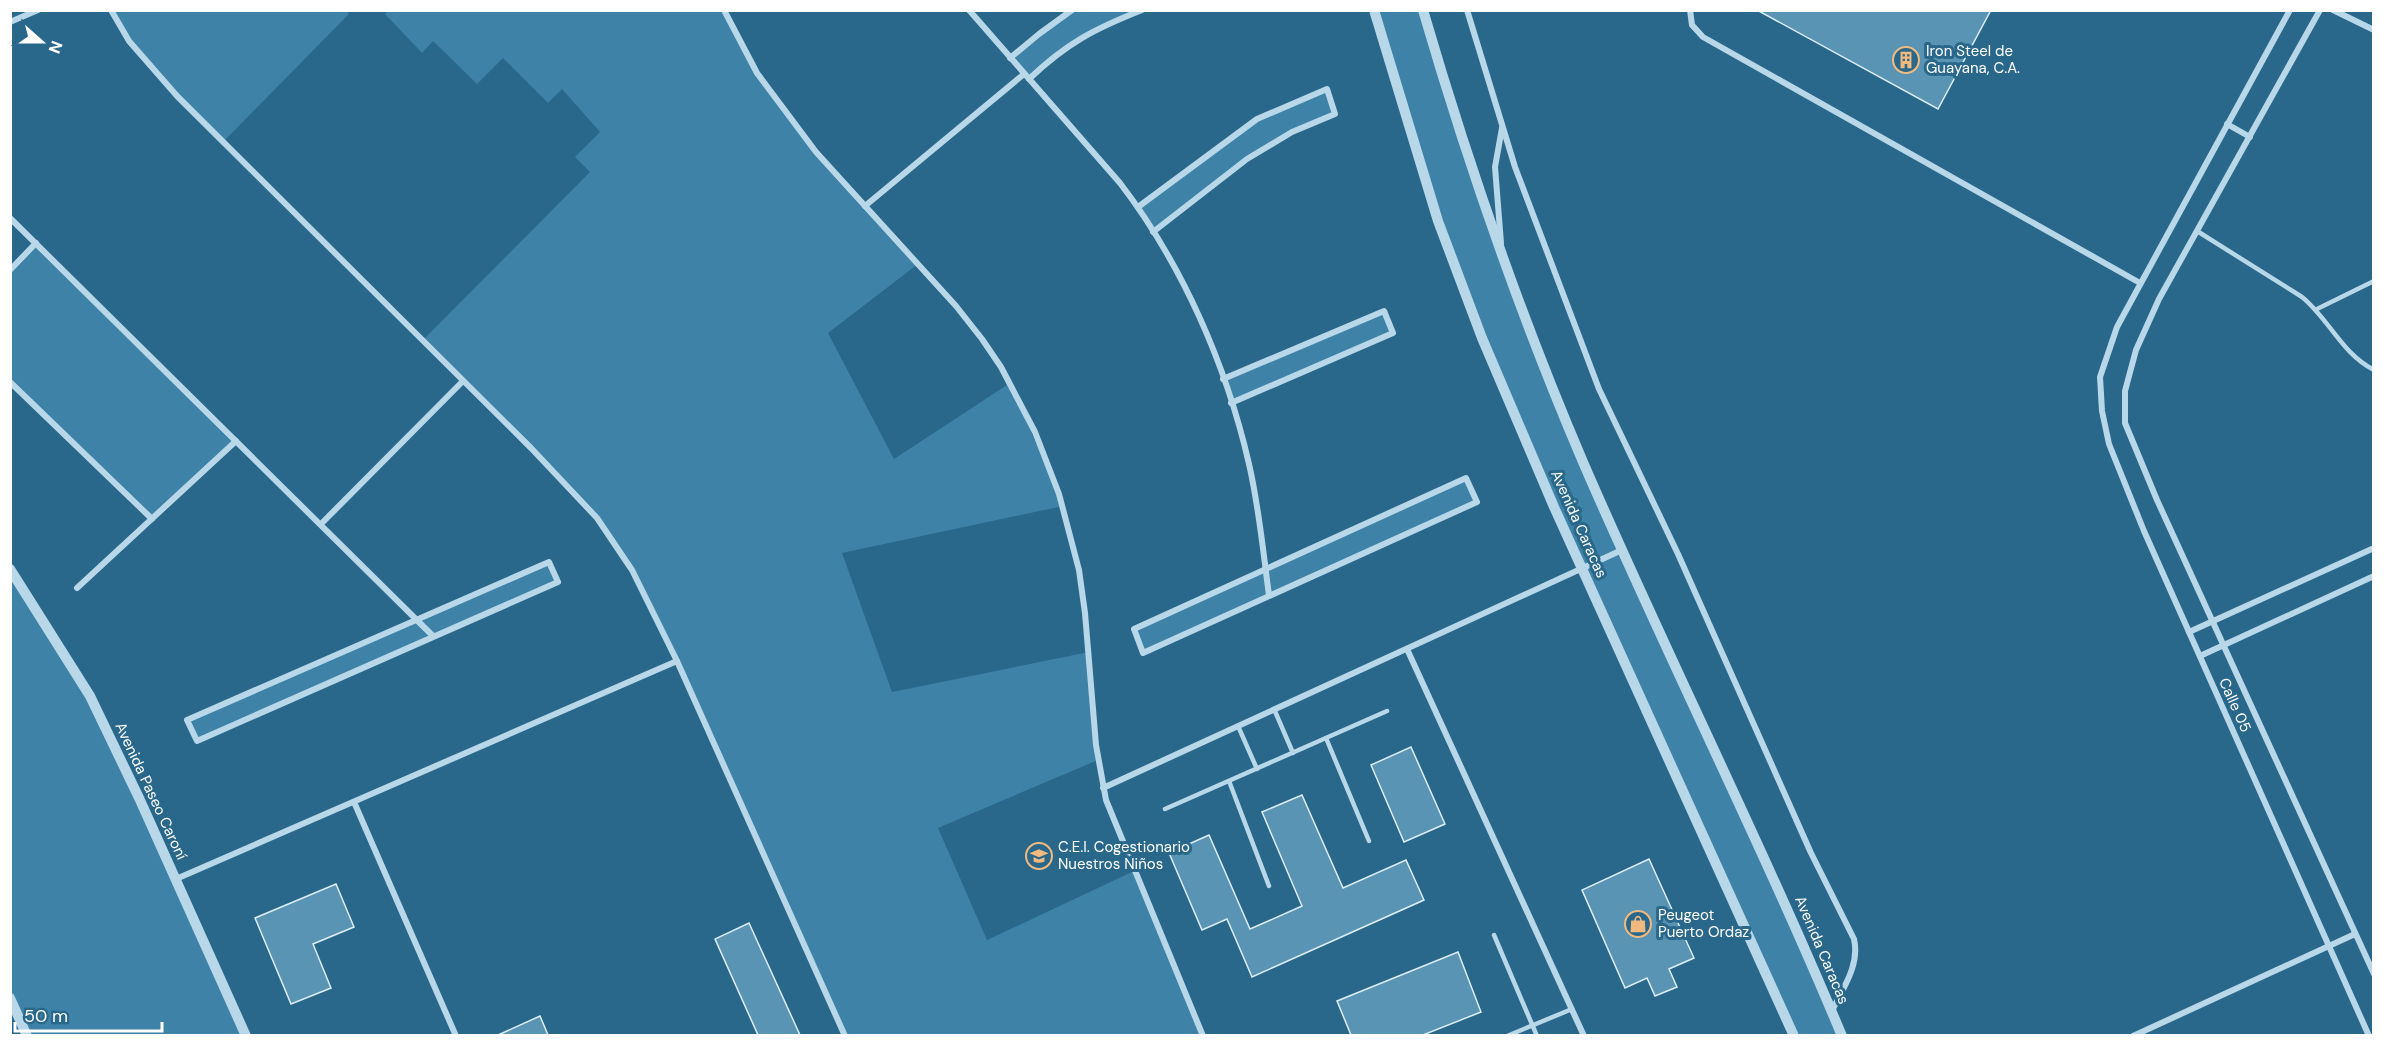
<svg xmlns="http://www.w3.org/2000/svg" width="2384" height="1046" font-family="'DM Sans',sans-serif">
<style>
.green{fill:#3e82a7}
.building{fill:#5a94b5;stroke:#dceef7;stroke-width:1.5}
.lines{fill:none;stroke-linecap:round;stroke-linejoin:round}
.service{stroke:#b8d8e9;stroke-width:4.5}
.minor{stroke:#b8d8e9;stroke-width:6}
.tertiary{stroke:#b8d8e9;stroke-width:10}
.labels{text-anchor:middle;dominant-baseline:central;stroke-width:6;stroke-linejoin:round;paint-order:stroke}
.poi-label{font-size:15px;fill:#fff;stroke:#29678b;text-anchor:start}
.street-label{font-size:15px;fill:#fff;stroke:#29678b}
</style>
<rect width="100%" height="100%" fill="#29678b"/>
<g class="green">
<path d="M346 10 349 14 222 143 150 67 111 11Z"/>
<path d="M389 10 724 11 757 72 816 152 918 264 828 333 894 459 1010 383 1063 506 842 553 892 692 1089 652 1098 760 938 828 987 940 1134 871 1203 1035H845L632 570 597 518 423 340 590 172 575 157 600 132 562 89 548 103 503 58 477 84 433 41 422 53 385 14Z"/>
<path d="M1072 11H1142L1089 32 1029 79 1010 58Z"/>
<path d="M1374 11H1423L1541 360 1844 1035H1794L1482 338Z"/>
<path d="M1327 89 1335 114 1271 144 1153 232 1138 207 1257 119Z"/>
<path d="M36 243 236 441 152 519 11 382 10 270Z"/>
<path d="M1384 311 1393 333 1231 403 1223 379Z"/>
<path d="M1466 478 1477 502 1143 653 1134 629Z"/>
<path d="M549 562 558 582 197 741 187 720Z"/>
<path d="M10 569 71 662 246 1035H27L10 998Z"/>
</g>
<g class="building">
<path d="M1757 10H1991L1938 109Z"/>
<path d="M1411 747 1445 824 1404 842 1371 765Z"/>
<path d="M1302 795 1343 888 1406 860 1424 900 1252 977 1227 919 1202 930 1169 853 1209 835 1250 929 1266 922 1302 906 1262 812Z"/>
<path d="M1649 859 1694 958 1669 969 1677 987 1655 996 1647 978 1625 988 1582 890Z"/>
<path d="M336 884 354 927 313 944 331 988 291 1004 255 918Z"/>
<path d="M749 923 800 1035H758L715 939Z"/>
<path d="M1458 952 1481 1012 1423 1035H1351L1337 1001Z"/>
<path d="M540 1016 548 1035H498Z"/>
</g>
<g class="lines">
<g class="service">
<path d="M2197 231 2302 297C2329 319 2342 354 2374 370"/>
<path d="M2317 309 2374 281"/>
<path d="M1274 709 1293 753"/>
<path d="M1238 726 1257 769"/>
<path d="M1326 738 1369 841"/>
<path d="M1229 781 1269 886"/>
<path d="M1165 809 1387 711"/>
<path d="M1494 935 1537 1036"/>
<path d="M1507 1036 1572 1009"/>
</g>
<g class="minor">
<path d="M111 10 129 41 177 96 531 448 597 518 632 570 677 661 845 1036"/>
<path d="M724 10 757 73 816 152 956 306 982 339 1001 367 1035 432 1059 494 1079 570 1085 613 1096 745 1106 800 1203 1036"/>
<path d="M969 10 1120 183C1182 264 1226 364 1249 464 1259 507 1263 551 1269 595"/>
<path d="M1467 10 1515 167 1599 389 1678 554 1811 853 1854 939C1860 965 1843 988 1832 1011"/>
<path d="M1690 10 1692 25 1703 37 2140 283"/>
<path d="M2290 10 2117 327 2100 377 2102 411 2109 444 2144 531 2369 1036"/>
<path d="M2320 10 2159 299 2136 350 2125 391V423L2157 500 2374 974"/>
<path d="M2333 10 2374 30"/>
<path d="M10 22 38 10"/>
<path d="M1010 58 1039 34 1072 10"/>
<path d="M1029 79C1067 43 1094 29 1142 10"/>
<path d="M2227 124 2250 137"/>
<path d="M865 206 1024 74"/>
<path d="M1138 207 1257 119 1327 89 1335 114 1292 132 1247 159 1153 232"/>
<path d="M10 218 433 636"/>
<path d="M1501 243 1495 167 1502 128"/>
<path d="M10 270 36 243"/>
<path d="M1223 379 1384 311 1393 333 1231 403"/>
<path d="M10 382 152 519"/>
<path d="M1466 478 1477 502 1143 653 1134 629Z"/>
<path d="M321 524 463 381"/>
<path d="M549 562 558 582 197 741 187 720Z"/>
<path d="M77 588 236 441"/>
<path d="M2189 632 2374 548"/>
<path d="M1407 649 1584 1036"/>
<path d="M2200 656 2374 576"/>
<path d="M1103 788 1622 550"/>
<path d="M354 802 456 1036"/>
<path d="M176 879 677 661"/>
<path d="M2133 1036 2355 934"/>
</g>
<g class="tertiary">
<path d="M1374 10 1438 221 1482 338 1554 507 1794 1036"/>
<path d="M1423 10C1468 164 1520 315 1583 462 1666 654 1761 842 1842 1036"/>
<path d="M10 569 90 696 140 800 246 1036"/>
<path d="M10 998 27 1036"/>
</g>
</g>
<defs>
<symbol id="building-ring" viewBox="-11 -11 22 22"><circle r="9.5" fill="#29678b" stroke="#f0ba7f" stroke-width="1.5"/><path d="M-4-6H4V6H1V3H-1V6H-4ZM-2.5-4.3h1.7v1.8h-1.7ZM.8-4.3h1.7v1.8H.8ZM-2.5-1h1.7V.8h-1.7ZM.8-1h1.7V.8H.8Z" fill="#f0ba7f"/></symbol>
<symbol id="school-ring" viewBox="-11 -11 22 22"><circle r="9.5" fill="#29678b" stroke="#f0ba7f" stroke-width="1.5"/><path d="M0-5L7-2L0 1L-7-2ZM-4 1L0 2.5L4 1V4Q0 6-4 4Z" fill="#f0ba7f"/></symbol>
<symbol id="shop-ring" viewBox="-11 -11 22 22"><circle r="9.5" fill="#29678b" stroke="#f0ba7f" stroke-width="1.5"/><path d="M-5-2.5h2.3a2.7 3.5 0 0 1 5.4 0H5L5.5 6h-11ZM-1.5-2.5h3a1.5 2.3 0 0 0-3 0Z" fill="#f0ba7f"/></symbol>
</defs>
<g fill-rule="evenodd">
<use href="#building-ring" x="1891" y="45" width="30" height="30"/>
<use href="#school-ring" x="1024" y="841" width="30" height="30"/>
<use href="#shop-ring" x="1623" y="909" width="30" height="30"/>
</g>
<g class="labels">
<g class="poi-label">
<text x="1926" y="51">Iron Steel de<tspan x="1926" dy="17">Guayana, C.A.</tspan></text>
<text x="1058" y="847">C.E.I. Cogestionario<tspan x="1058" dy="17">Nuestros Niños</tspan></text>
<text x="1658" y="915">Peugeot<tspan x="1658" dy="17">Puerto Ordaz</tspan></text>
</g>
<g class="street-label">
<text transform="translate(1579 524) rotate(66)">Avenida Caracas</text>
<text transform="translate(2235 705) rotate(66)">Calle 05</text>
<text transform="translate(151 791) rotate(65)">Avenida Paseo Caroní</text>
<text transform="translate(1822 950) rotate(67)">Avenida Caracas</text>
</g>
</g>
<rect width="2384" height="1046" fill="none" stroke="#ffffff" stroke-width="24"/>
<g transform="translate(42 42) rotate(111)" stroke="#29678b" stroke-width="4.5" paint-order="stroke">
<path d="M0-4.5L10 22L0 15L-10 22Z" fill="#ffffff"/>
<text y="-9" font-size="16" font-weight="bold" text-anchor="middle" fill="#ffffff">N</text>
</g>
<path d="M15 1022v9h147v-9" fill="none" stroke="#ffffff" stroke-width="3"/>
<text x="24" y="1022" font-size="18" fill="#ffffff" stroke="#29678b" stroke-width="4.5" paint-order="stroke">50 m</text>
</svg>
